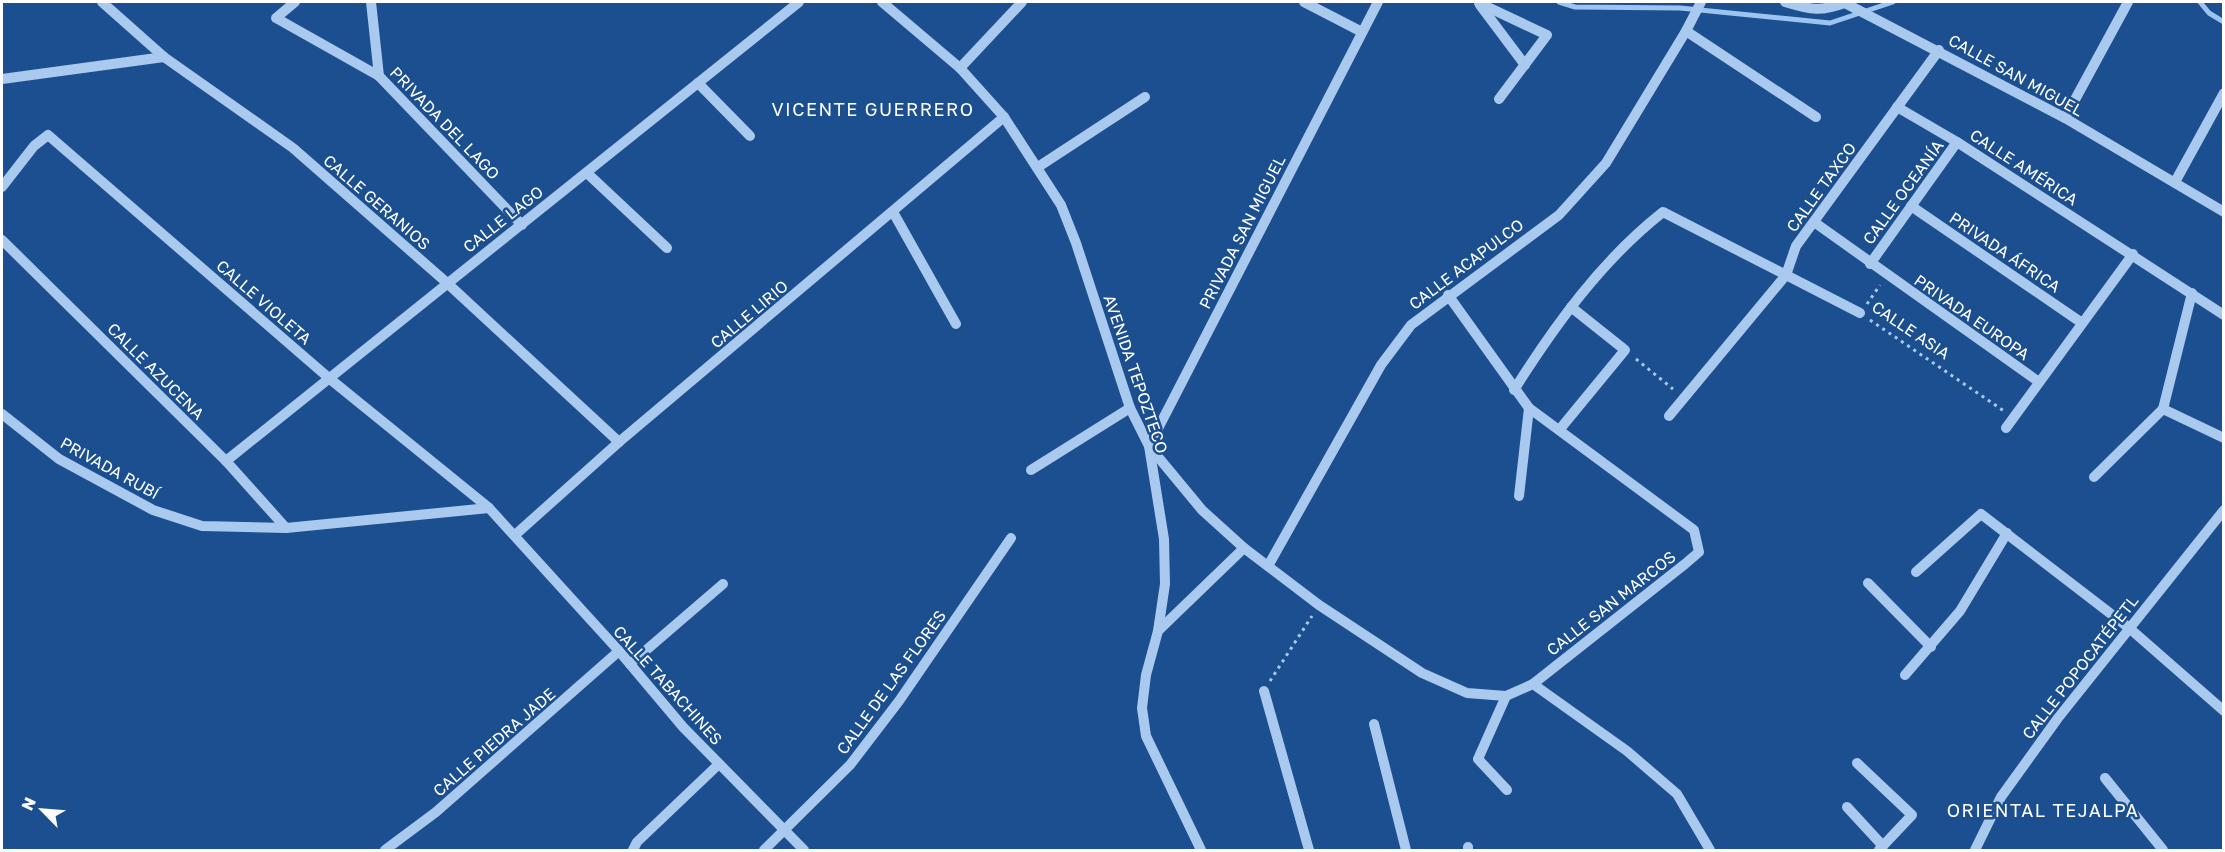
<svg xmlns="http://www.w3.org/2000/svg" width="2225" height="852" font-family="'Golos Text',sans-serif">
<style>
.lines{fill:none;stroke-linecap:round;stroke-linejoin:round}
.stream{stroke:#9cc4f0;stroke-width:5}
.path{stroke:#a9c9ee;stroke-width:3;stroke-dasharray:3 4.5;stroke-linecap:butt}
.minor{stroke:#a9c9ee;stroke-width:10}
.labels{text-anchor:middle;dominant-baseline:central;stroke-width:5;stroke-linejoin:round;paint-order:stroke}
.street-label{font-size:16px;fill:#fff;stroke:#1b4f8f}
.neighbourhood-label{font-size:18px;letter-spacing:1.5px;fill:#fff;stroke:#1b4f8f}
</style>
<rect width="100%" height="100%" fill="#1b4f8f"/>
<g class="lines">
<g class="stream">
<path d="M1559 2 1575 7 1680 8 1830 23 1893 2"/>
<path d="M2200 2 2209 13 2224 22"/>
</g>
<g class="path">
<path d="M1867 304 1880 285"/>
<path d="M1870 320 2004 411"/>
<path d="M1636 359 1673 389"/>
<path d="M1270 681 1312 616"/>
</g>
<g class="minor">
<path d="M102 2 164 57 293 148 446 282 619 442"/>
<path d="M295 2 276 18 379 76 522 225"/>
<path d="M371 2 379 76"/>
<path d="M882 2 960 68 1004 117 1061 205 1076 243 1130 408 1149 446 1164 539 1165 584 1158 631 1146 675 1142 708 1146 736 1201 850"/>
<path d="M1304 2 1362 32"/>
<path d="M1378 2 1149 446 1202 510 1244 548 1319 605 1422 673 1467 693 1506 696 1533 684 1685 564 1699 552 1694 530 1529 408 1448 295"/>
<path d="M1785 2C1811 10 1821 12 1847 2"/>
<path d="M1843 2 2065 118 2224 212"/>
<path d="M1479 3 1547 35 1499 99"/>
<path d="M1480 5 1525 65"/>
<path d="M1686 31 1816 117"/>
<path d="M960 68 1022 2"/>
<path d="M2 79 164 57"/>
<path d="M698 83 750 136"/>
<path d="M1897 107 1957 142 2224 315"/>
<path d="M2065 118 2128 2"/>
<path d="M1038 167 1145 97"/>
<path d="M587 173 667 248"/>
<path d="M2175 182 2224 93"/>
<path d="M2 187 34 146 48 135 330 379 489 508 619 651 683 727 804 850"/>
<path d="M1911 206 2082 323"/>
<path d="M893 212 956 324"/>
<path d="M1814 222 2039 382"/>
<path d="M2 240 226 461 286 528"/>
<path d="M1870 264 1957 142"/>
<path d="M1514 390C1555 325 1602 260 1663 212L1860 313"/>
<path d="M2163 409 2192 293"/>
<path d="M2163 409 2224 438"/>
<path d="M2 414 59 459 153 510 202 526 286 528 489 508"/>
<path d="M1669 416 1786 275 1796 246 1939 50"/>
<path d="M2006 428 2133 254"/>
<path d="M1560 429 1625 350 1571 307"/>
<path d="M226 461 799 2"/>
<path d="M1031 470 1130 408"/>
<path d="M2094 477 2163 409"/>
<path d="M1519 496 1529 408"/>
<path d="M515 535 619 442 1004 117"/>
<path d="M1268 566 1381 365 1411 325 1559 215 1606 163 1686 31 1701 2"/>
<path d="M1916 572 1981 514 2128 627 2224 711"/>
<path d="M1868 583 1931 647"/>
<path d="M1158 631 1244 548"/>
<path d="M630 664 723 584"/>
<path d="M1905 675 1960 611 2007 533"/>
<path d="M1533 684 1627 751 1677 794 1710 850"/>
<path d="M1264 691 1309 850"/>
<path d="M1506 696 1478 759 1507 790"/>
<path d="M1374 724 1406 850"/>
<path d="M1857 763 1912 815 1879 850"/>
<path d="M2105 778 2163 850"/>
<path d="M1847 807 1883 846"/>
<path d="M1468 847V850"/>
<path d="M385 850 436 812 619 651"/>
<path d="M633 850 637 842 719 764"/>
<path d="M764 850 850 765 899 701 1011 538"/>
<path d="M1975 850 2001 797 2058 718 2224 510"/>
</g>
</g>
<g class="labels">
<g class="street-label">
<text transform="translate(2016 75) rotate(29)">CALLE SAN MIGUEL</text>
<text transform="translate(445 123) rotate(46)">PRIVADA DEL LAGO</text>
<text transform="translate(2024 167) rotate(33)">CALLE AMÉRICA</text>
<text transform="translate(1821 187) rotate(-54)">CALLE TAXCO</text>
<text transform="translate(1903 192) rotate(-54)">CALLE OCEANÍA</text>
<text transform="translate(377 202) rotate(41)">CALLE GERANIOS</text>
<text transform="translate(503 219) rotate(-38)">CALLE LAGO</text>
<text transform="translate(1242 232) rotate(-63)">PRIVADA SAN MIGUEL</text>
<text transform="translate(2005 252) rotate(34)">PRIVADA ÁFRICA</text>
<text transform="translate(1466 264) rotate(-37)">CALLE ACAPULCO</text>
<text transform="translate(264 302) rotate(41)">CALLE VIOLETA</text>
<text transform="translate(749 314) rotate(-40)">CALLE LIRIO</text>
<text transform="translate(1972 317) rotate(35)">PRIVADA EUROPA</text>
<text transform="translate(1911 330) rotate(34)">CALLE ASIA</text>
<text transform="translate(156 371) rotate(45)">CALLE AZUCENA</text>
<text transform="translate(1136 374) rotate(71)">AVENIDA TEPOZTECO</text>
<text transform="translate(110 468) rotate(29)">PRIVADA RUBÍ</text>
<text transform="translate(1611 603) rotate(-38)">CALLE SAN MARCOS</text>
<text transform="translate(2080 667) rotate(-52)">CALLE POPOCATÉPETL</text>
<text transform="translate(891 682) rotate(-54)">CALLE DE LAS FLORES</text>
<text transform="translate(668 685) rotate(48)">CALLE TABACHINES</text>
<text transform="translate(494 742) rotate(-41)">CALLE PIEDRA JADE</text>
</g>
<g class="neighbourhood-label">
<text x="873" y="109">VICENTE GUERRERO</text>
<text x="2043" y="810">ORIENTAL TEJALPA</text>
</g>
</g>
<rect width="2225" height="852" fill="none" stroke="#ffffff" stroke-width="6"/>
<g transform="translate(42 810) rotate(295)" stroke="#1b4f8f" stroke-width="4.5" paint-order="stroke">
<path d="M0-4.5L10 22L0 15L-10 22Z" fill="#ffffff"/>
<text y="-9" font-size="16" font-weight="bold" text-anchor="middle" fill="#ffffff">N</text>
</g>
</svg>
